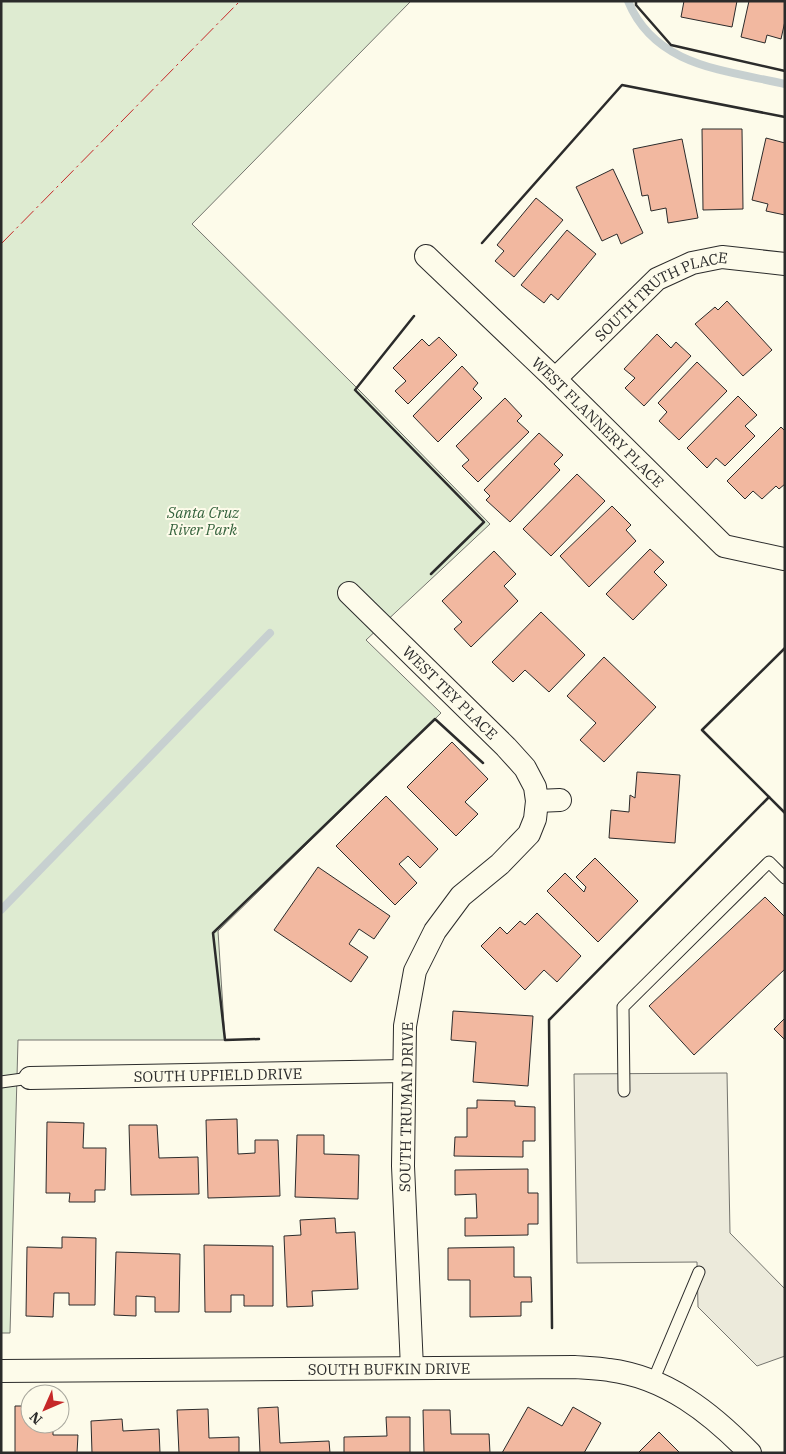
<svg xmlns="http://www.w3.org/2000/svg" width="786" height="1454" font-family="'IBM Plex Serif',serif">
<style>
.green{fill:#deebd1;stroke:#74746e}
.parking{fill:#eceadb;stroke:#74746e}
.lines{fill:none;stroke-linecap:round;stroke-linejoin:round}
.stream{stroke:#c7d0d0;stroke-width:8}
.building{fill:#f2b8a0;stroke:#2b2b2b}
.service-casing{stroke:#2b2b2b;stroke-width:13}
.minor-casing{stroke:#2b2b2b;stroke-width:24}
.service{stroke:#fdfbea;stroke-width:11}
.minor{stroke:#fdfbea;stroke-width:22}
.wall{stroke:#2b2b2b;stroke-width:2.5}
.power{stroke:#c62828;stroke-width:1;stroke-dasharray:18 4 2.5 4;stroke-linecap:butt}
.labels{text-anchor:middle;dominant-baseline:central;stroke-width:4;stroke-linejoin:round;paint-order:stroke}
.street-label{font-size:15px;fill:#2b2b2b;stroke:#fdfbea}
.park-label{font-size:15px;font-style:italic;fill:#34623c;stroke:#fdfbea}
</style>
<rect width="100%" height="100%" fill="#fdfbea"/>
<path class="green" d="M1 1H411L192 224 359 390 490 524 366 640 441 713 218 931 225 1040H18L10 1333H1Z"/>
<path class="parking" d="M727 1073 730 1233 785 1289V1356L757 1366 698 1307 697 1262 577 1263 574 1074Z"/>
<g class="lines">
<g class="stream">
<path d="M628 1C655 67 725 70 785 84"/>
<path d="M1 910 270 633"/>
</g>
</g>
<g class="building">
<path d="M684 1H737L732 27 681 17Z"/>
<path d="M749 1H785V21L781 39 767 35 765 43 741 37Z"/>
<path d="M702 129H742L743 209 703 210Z"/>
<path d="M766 138 785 143V215L766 211 768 204 752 200Z"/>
<path d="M682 139 698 218 668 223 666 208 651 211 648 195 642 196 633 149Z"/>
<path d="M613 169 643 233 621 244 617 234 602 241 576 187Z"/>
<path d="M536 198 563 220 514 277 495 261 504 251 497 245Z"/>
<path d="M567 230 596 254 558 300 551 294 544 303 521 285Z"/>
<path d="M727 301 772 350 743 376 695 324 715 307 718 310Z"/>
<path d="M657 334 671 348 676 342 691 356 644 406 625 388 635 378 624 369Z"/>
<path d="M439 337 457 355 408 404 395 391 406 381 393 368 422 339 429 346Z"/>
<path d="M697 362 727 391 679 440 659 421 667 412 658 403Z"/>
<path d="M462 366 478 383 473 389 482 398 438 442 413 416Z"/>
<path d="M738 396 757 415 745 426 755 436 725 466 716 458 707 468 687 448Z"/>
<path d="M505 398 522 416 517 421 529 432 478 482 462 466 469 460 456 446Z"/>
<path d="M781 427 785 431V484L779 489 776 486 762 499 753 491 745 499 727 481Z"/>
<path d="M539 433 563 455 554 464 560 470 510 522 486 500 490 496 484 490Z"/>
<path d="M577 474 605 501 551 556 523 529Z"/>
<path d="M612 506 631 525 626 530 636 541 589 587 560 556Z"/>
<path d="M650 549 664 562 654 572 667 585 633 620 606 594Z"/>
<path d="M494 551 516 574 504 586 518 601 471 647 454 629 462 622 442 601Z"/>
<path d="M541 612 585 655 549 692 525 670 513 682 492 662Z"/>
<path d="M604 657 656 707 604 762 580 740 596 723 567 696Z"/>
<path d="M452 742 488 779 465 802 478 814 456 836 407 787Z"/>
<path d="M637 772 680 775 675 843 609 838 611 810 629 812 630 795 635 798Z"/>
<path d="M386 796 438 849 420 868 408 856 399 864 417 883 395 905 336 846Z"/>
<path d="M595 858 638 901 598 942 547 891 565 873 584 892 586 887 576 877Z"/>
<path d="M318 867 390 916 374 939 359 929 349 944 368 957 351 982 274 930Z"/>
<path d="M765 897 785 917V969L694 1055 649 1006Z"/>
<path d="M537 913 581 956 557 982 544 970 525 990 481 946 500 927 507 934 520 921 525 925Z"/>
<path d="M453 1011 533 1016 528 1086 473 1082 476 1042 451 1040Z"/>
<path d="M785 1018V1040L774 1029Z"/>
<path d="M477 1100 515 1101V1106L535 1107V1141H523V1157L454 1156 455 1137H467V1108H477Z"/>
<path d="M237 1119 238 1154 255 1153V1140H278L280 1196 208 1198 206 1120Z"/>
<path d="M47 1122 84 1123 83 1148H106L105 1190H95V1202H69L70 1193H46Z"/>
<path d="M129 1125H157L159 1158 198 1157 199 1194 131 1195Z"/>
<path d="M297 1135H324V1154L359 1155 358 1199 295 1197Z"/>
<path d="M528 1169V1193H538V1224H528V1235L465 1236V1218H477L476 1194 455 1195V1170Z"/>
<path d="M335 1218 336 1233 355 1232 358 1289 312 1291 313 1306 287 1307 284 1236 301 1235 300 1220Z"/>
<path d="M62 1237 96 1238 95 1305H69V1293H54L53 1317 26 1316 27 1247 62 1248Z"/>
<path d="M204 1245 273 1246V1306H244V1295H231V1312H205Z"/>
<path d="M514 1247V1277H531L532 1302H521V1316L470 1317V1280H448V1248Z"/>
<path d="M116 1252 180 1254 179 1312H155V1297L136 1296V1316L114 1315Z"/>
<path d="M15 1406H30V1424H53V1435H78L77 1453H15Z"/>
<path d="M278 1407 280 1443 329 1441 330 1453H260L258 1408Z"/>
<path d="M528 1407 562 1426 573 1407 601 1423 584 1453H502Z"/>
<path d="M208 1409 209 1438 239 1437V1453H179L177 1410Z"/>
<path d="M423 1410H450L451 1434H489L490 1453H424Z"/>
<path d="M386 1417H410V1453H344V1437L387 1436Z"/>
<path d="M122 1419 123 1431 159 1429 160 1453H92L91 1421Z"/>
<path d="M659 1432 680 1453H638Z"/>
</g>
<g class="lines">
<defs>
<g id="service">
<path d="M1 1082 30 1078"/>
<path d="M624 1091 623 1007 769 862 785 878"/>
<path d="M653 1381 699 1272"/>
</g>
<g id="minor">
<path id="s1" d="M426 256 555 379 724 546 784 559"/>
<path id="s2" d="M555 379 657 279 692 263 722 257 785 264"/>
<path id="s3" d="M349 593 506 747 525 768 535 787 537 801 535 819 529 834 500 864 461 896 435 931 415 971 405 1026 403 1166 412 1368"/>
<path d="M537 801 560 800"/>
<path id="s4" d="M30 1078 404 1071"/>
<path id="s5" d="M1 1371 574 1367C586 1368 597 1368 609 1370 666 1377 711 1413 750 1453"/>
</g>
</defs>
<use href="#service" class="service-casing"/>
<use href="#minor" class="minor-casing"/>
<use href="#service" class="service"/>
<use href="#minor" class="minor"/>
<g class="wall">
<path d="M636 1V5L671 45 785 71"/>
<path d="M482 243 622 85 785 117"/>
<path d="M414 316 355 390 484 522 431 574"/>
<path d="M785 648 702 730 785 813"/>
<path d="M259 1039 225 1040 213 933 435 719 483 763"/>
<path d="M552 1328 549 1020 769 797"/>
</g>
<path class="power" d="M1 244 240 1"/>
</g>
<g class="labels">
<g class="street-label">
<text stroke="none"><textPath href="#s2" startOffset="138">SOUTH TRUTH PLACE</textPath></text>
<text stroke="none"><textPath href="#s1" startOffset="239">WEST FLANNERY PLACE</textPath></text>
<text stroke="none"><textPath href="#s3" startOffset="142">WEST TEY PLACE</textPath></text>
<text stroke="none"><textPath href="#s4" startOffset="188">SOUTH UPFIELD DRIVE</textPath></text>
<text transform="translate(406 1107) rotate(-89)">SOUTH TRUMAN DRIVE</text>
<text stroke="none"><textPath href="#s5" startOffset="388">SOUTH BUFKIN DRIVE</textPath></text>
</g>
<g class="park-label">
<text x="203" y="512">Santa Cruz<tspan x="203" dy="17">River Park</tspan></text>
</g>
</g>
<rect width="786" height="1454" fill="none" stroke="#2b2b2b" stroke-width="5"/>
<g transform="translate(45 1409) rotate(225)"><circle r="24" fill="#fdfbea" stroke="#a9a89e"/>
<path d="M0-4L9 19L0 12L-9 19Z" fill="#c62828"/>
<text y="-8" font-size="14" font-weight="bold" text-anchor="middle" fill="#2b2b2b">N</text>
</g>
</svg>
